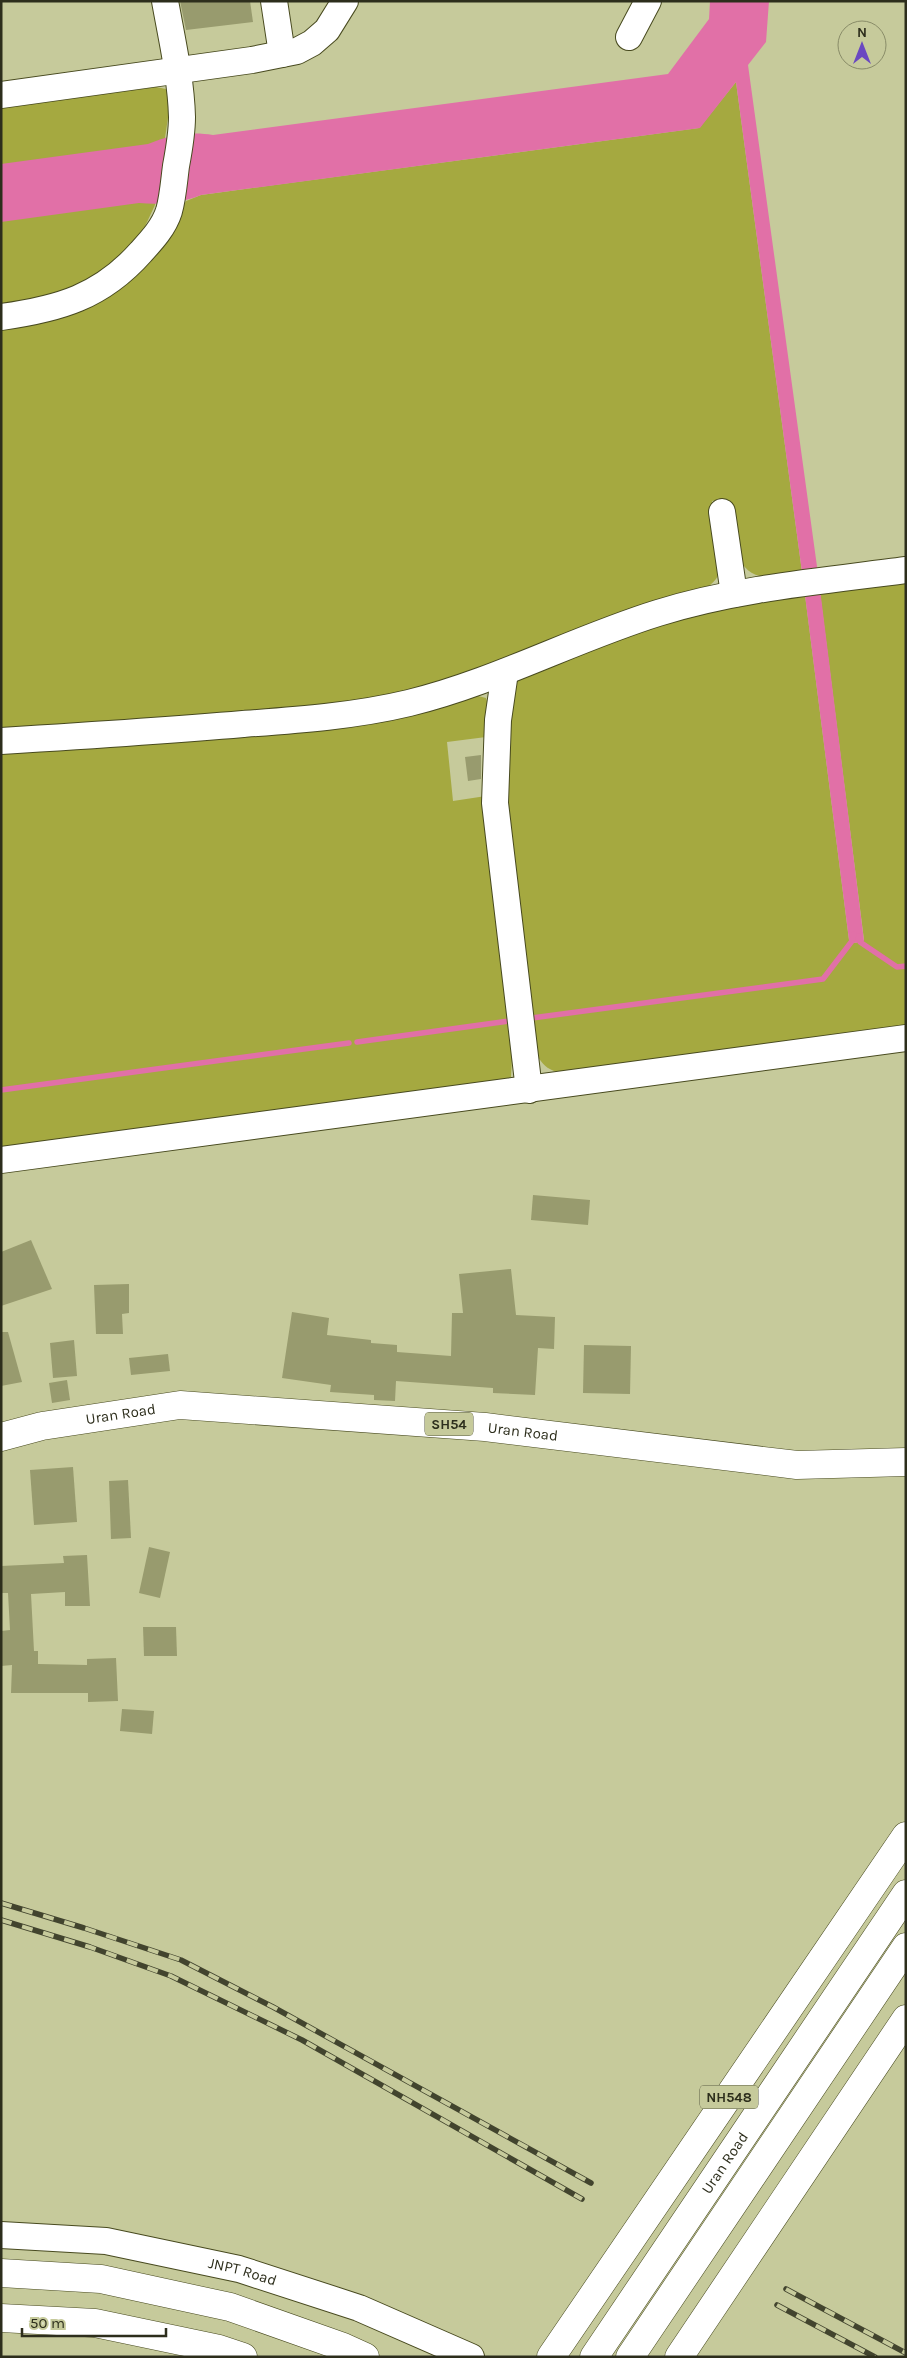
<svg xmlns="http://www.w3.org/2000/svg" width="907" height="2358" font-family="Karla,sans-serif">
<style>
.green{fill:#a5a940}
.water{fill:#e170a7}
.lines{fill:none;stroke-linecap:round;stroke-linejoin:round}
.stream{stroke:#e170a7;stroke-width:5.5}
.building{fill:#989b6e}
.minor-casing{stroke:#484a1f;stroke-width:28}
.major-casing{stroke:#484a1f;stroke-width:29}
.highway-casing{stroke:#484a1f;stroke-width:29}
.minor{stroke:#fff;stroke-width:26}
.major{stroke:#fff;stroke-width:28}
.highway{stroke:#fff;stroke-width:28}
.rail-casing{stroke:#42442e;stroke-width:5.5}
.rail{stroke:#c6ca9b;stroke-width:4;stroke-dasharray:11;stroke-linecap:butt}
.labels{text-anchor:middle;dominant-baseline:central;stroke-width:4;stroke-linejoin:round;paint-order:stroke}
.shield{fill:#c6ca9b;stroke:#5b5d42;stroke-width:1}
.shield-label{font-size:14px;font-weight:bold;fill:#2d2e1c}
.street-label{font-size:15px;fill:#2d2e1c;stroke:#c6ca9b}
</style>
<rect width="100%" height="100%" fill="#c6ca9b"/>
<g class="green">
<path d="M736 82 802 572C789 574 773 579 760 576 732 571 729 521 725 499L712 501C713 520 727 563 716 579 713 583 709 586 704 589L510 661 389 696 325 707 1 734V327L26 324 175 221 186 201 201 195 699 128Z"/>
<path d="M156 87 166 89 169 94V111L155 205 140 237 124 256 73 292 1 309V107Z"/>
<path d="M906 581V1029L557 1072C547 1069 542 1064 537 1055L503 793 514 685 519 678 648 629 705 613 744 603 805 595 849 940 855 943 864 940 820 593Z"/>
<path d="M478 696 486 698 488 705 486 737 447 742 453 801 486 796 512 1058 511 1077 505 1082 1 1150V749Z"/>
</g>
<path class="water" d="M710 1H769L766 42 748 65 819 581 864 941 855 943 849 940 802 572 736 82 700 128 201 195C181 203 161 205 139 203L1 222V164L148 144C170 135 190 131 213 135L668 74 709 19Z"/>
<g class="lines">
<g class="stream">
<path d="M858 936 860 942 897 967 906 966"/>
<path d="M532 1018 823 979 852 941 854 934"/>
<path d="M357 1042 509 1021"/>
<path d="M1 1090 349 1043"/>
</g>
</g>
<g class="building">
<path d="M180 1H250L253 22 186 30Z"/>
<path d="M481 755V779L468 781 465 757Z"/>
<path d="M533 1195 590 1200 588 1225 531 1220Z"/>
<path d="M31 1240 52 1289 1 1306V1252Z"/>
<path d="M511 1269 516 1315 555 1317 554 1349 538 1348 535 1395 493 1393V1388L396 1381 395 1401 374 1400V1395L330 1392 331 1385 282 1378 292 1312 329 1318 327 1335 371 1340V1343L397 1345V1352L451 1356 452 1313H463L459 1274Z"/>
<path d="M129 1284V1313L122 1314 123 1334H96L94 1285Z"/>
<path d="M1 1332H8L22 1382 1 1386Z"/>
<path d="M74 1340 77 1376 53 1378 50 1343Z"/>
<path d="M584 1345 631 1346 630 1394 583 1393Z"/>
<path d="M168 1354 170 1371 131 1375 129 1358Z"/>
<path d="M67 1380 70 1400 52 1403 49 1383Z"/>
<path d="M73 1467 77 1522 34 1525 30 1470Z"/>
<path d="M128 1480 131 1538 111 1539 109 1481Z"/>
<path d="M149 1547 170 1552 160 1598 139 1593Z"/>
<path d="M87 1555 90 1606H65V1592L31 1594 34 1651H38V1664L87 1665V1659L116 1658 118 1701 88 1702V1693H11L12 1665 1 1666V1631L10 1630 8 1593H1V1566L64 1563 63 1556Z"/>
<path d="M143 1627H176L177 1656H144Z"/>
<path d="M122 1709 154 1711 152 1734 120 1731Z"/>
</g>
<g class="lines">
<defs>
<g id="minor">
<path d="M274 1 282 54"/>
<path d="M629 37 648 1"/>
<path d="M1 95 252 60 297 51 312 43 327 30 345 1"/>
<path d="M1 317C59 309 101 297 141 252 152 240 164 227 169 211 173 197 174 181 176 166 179 150 182 134 182 117 181 79 172 40 165 1"/>
<path d="M722 512 734 594"/>
<path d="M505 672 498 720 495 803 529 1090"/>
<path d="M1 741C82 736 162 731 243 724 298 720 355 716 409 703 495 682 574 639 658 613 738 588 823 581 906 570"/>
<path d="M1 1160 906 1038"/>
<path id="s1" d="M1 2235 106 2241 239 2269 359 2308 471 2357"/>
</g>
<g id="major">
<path id="s2" d="M1 1437 42 1426 180 1405 485 1427 797 1465 906 1462"/>
</g>
<g id="highway">
<path d="M1 2273 101 2279 230 2307 343 2347 365 2357"/>
<path d="M1 2318 95 2323 219 2349 243 2357"/>
<path d="M551 2357 906 1836"/>
<path id="s3" d="M594 2357 906 1894"/>
<path d="M630 2357 906 1947"/>
<path d="M679 2357 906 2019"/>
</g>
</defs>
<use href="#minor" class="minor-casing"/>
<use href="#major" class="major-casing"/>
<use href="#highway" class="highway-casing"/>
<use href="#minor" class="minor"/>
<use href="#major" class="major"/>
<use href="#highway" class="highway"/>
<defs>
<g id="rail">
<path d="M1 1903 84 1928 181 1960 273 2007 591 2183"/>
<path d="M1 1920 90 1947 171 1976 302 2040 582 2199"/>
<path d="M786 2289 906 2353"/>
<path d="M777 2305 875 2357"/>
</g>
</defs>
<use href="#rail" class="rail-casing"/>
<use href="#rail" class="rail"/>
</g>
<g class="labels">
<g class="shield">
<rect x="425" y="1412.5" width="48" height="23" rx="4"/>
<rect x="700" y="2085.5" width="58" height="23" rx="4"/>
</g>
<g class="shield-label">
<text x="449" y="1424">SH54</text>
<text x="729" y="2097">NH548</text>
</g>
<g class="street-label">
<text stroke="none"><textPath href="#s2" startOffset="122">Uran Road</textPath></text>
<text stroke="none"><textPath href="#s2" startOffset="526">Uran Road</textPath></text>
<text stroke="none"><textPath href="#s3" startOffset="234">Uran Road</textPath></text>
<text stroke="none"><textPath href="#s1" startOffset="245">JNPT Road</textPath></text>
</g>
</g>
<rect width="907" height="2358" fill="none" stroke="#2d2e1c" stroke-width="5"/>
<g transform="translate(862 45)"><circle r="24" fill="#c6ca9b" stroke="#898c68"/>
<path d="M0-4L9 19L0 12L-9 19Z" fill="#6a48c1"/>
<text y="-8" font-size="14" font-weight="bold" text-anchor="middle" fill="#2d2e1c">N</text>
</g>
<path d="M22 2328v8h144v-8" fill="none" stroke="#2d2e1c" stroke-width="2.5"/>
<text x="30" y="2328" font-size="15" fill="#2d2e1c" stroke="#c6ca9b" stroke-width="4" paint-order="stroke">50 m</text>
</svg>
